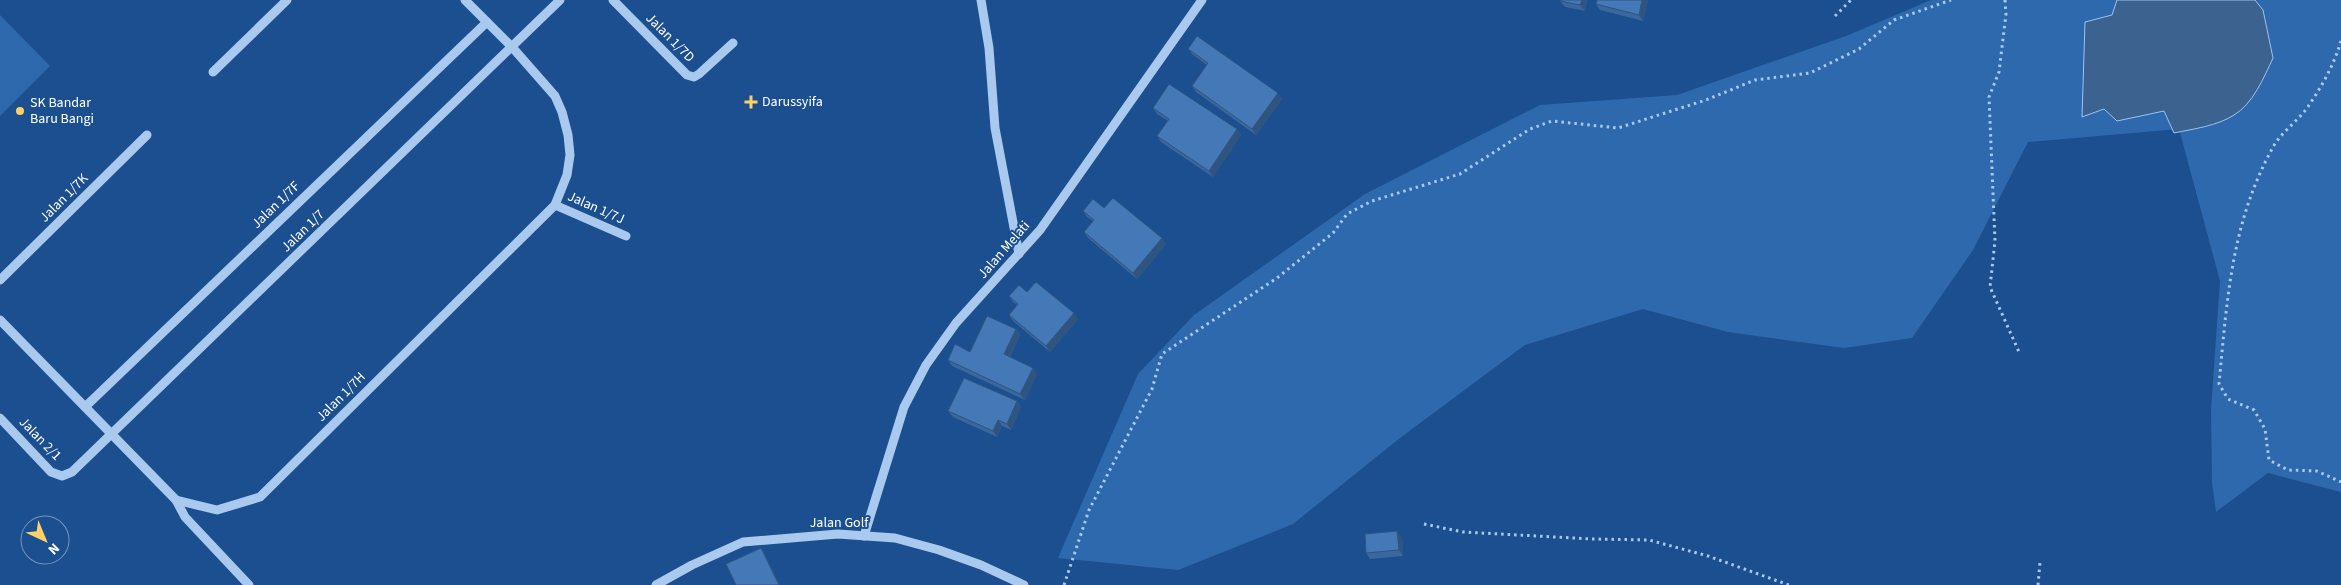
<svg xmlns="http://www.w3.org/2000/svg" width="2341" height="585" font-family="'Source Sans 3',sans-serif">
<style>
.green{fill:#2e69ad}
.water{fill:#3c6290;stroke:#9cc4f0}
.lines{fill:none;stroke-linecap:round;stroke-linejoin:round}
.path{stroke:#a9c9ee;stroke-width:3;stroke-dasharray:2.5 4;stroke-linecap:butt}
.minor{stroke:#a9c9ee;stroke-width:9}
.wall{fill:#3a679d}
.shaded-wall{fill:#305480}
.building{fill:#4478b7;stroke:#305480}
.poi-dot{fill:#ffd166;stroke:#1b4f8f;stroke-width:2}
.labels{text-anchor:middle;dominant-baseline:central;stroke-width:4;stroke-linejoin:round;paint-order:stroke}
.street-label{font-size:14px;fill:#fff;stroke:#1b4f8f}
.poi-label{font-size:14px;fill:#fff;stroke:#1b4f8f;text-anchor:start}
</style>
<rect width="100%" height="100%" fill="#1b4f8f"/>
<g class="green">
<path d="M1931 0H2341V492L2268 473 2216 512 2212 483 2211 410 2220 281 2179 129 2028 142 1973 250 1912 338 1844 348 1728 332 1643 309 1525 345 1400 438 1293 524 1178 570 1058 558 1138 374 1194 315 1365 194 1540 105 1677 95 1846 36Z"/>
<path d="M0 15 50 66 0 116Z"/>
</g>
<path class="water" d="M2117 0H2255L2263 10 2273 58C2264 77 2253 104 2234 115 2217 126 2193 129 2174 133L2164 111 2117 121 2104 109 2082 117 2085 22 2112 15Z"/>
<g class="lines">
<g class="path">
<path d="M2005 0 2006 14 1999 72 1989 97 1995 241 1990 287 2019 352"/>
<path d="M1835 16 1851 0"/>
<path d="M2341 41C2334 65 2321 88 2307 108 2296 123 2280 133 2272 149 2231 224 2227 301 2219 384L2228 399 2254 410 2265 429 2269 460 2288 470 2317 471 2341 482"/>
<path d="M1424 524 1463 532 1592 539 1649 540 1708 556 1789 585"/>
<path d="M1064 585 1089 510 1152 389 1162 354 1277 278 1333 233 1347 214 1372 201 1460 174 1530 129 1552 121 1618 128 1706 100 1755 80 1810 73 1859 49 1894 20 1951 0"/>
<path d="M2038 585 2040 562"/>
</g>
<g class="minor">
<path d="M613 0 687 75 694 77 699 74 733 43"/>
<path d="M981 0 989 48 995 128 1019 254"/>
<path d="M213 72 287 0"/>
<path d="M555 205 626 236"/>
<path d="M0 280 147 135"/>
<path d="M0 320 176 500 217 510 260 497 555 205 567 175 570 155 568 135 562 112 555 96 512 47 465 0"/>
<path d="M85 407 487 22"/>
<path d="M0 418 51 472 62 476 72 472 560 0"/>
<path d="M176 500 185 517 249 585"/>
<path d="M864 536 904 407 926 365 956 323 1040 230 1202 0"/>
<path d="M656 585 692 565 743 542 838 534 895 538 939 550 981 565 1024 585"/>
</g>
</g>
<g class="wall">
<path d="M1587 0 1585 11 1565 7 1560 1Z"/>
<path d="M1597 0H1648L1643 21 1600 10 1596 4Z"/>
<path d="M1188 49 1282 99 1256 135 1196 92 1192 86 1207 65 1193 55Z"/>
<path d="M1153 108 1237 129 1241 135 1213 177 1161 142 1157 136 1168 121 1157 114Z"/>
<path d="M1104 208 1166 244 1137 279 1088 238 1084 232 1093 221 1087 217 1083 211Z"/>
<path d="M1027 292 1078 319 1050 352 1013 321 1009 315 1017 305 1013 302 1009 296Z"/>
<path d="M1016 329 1020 335 1010 357 1037 374 1025 400 952 366 948 360 970 352Z"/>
<path d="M1017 401 1021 407 1011 430 1002 426 997 437 953 417 948 411Z"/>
<path d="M1402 537 1403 556 1370 559 1366 553Z"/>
</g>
<g class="shaded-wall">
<path d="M1582 0H1587L1585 11 1580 5Z"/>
<path d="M1642 0H1648L1643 21 1639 15Z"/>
<path d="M1278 93 1282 99 1256 135 1252 129Z"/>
<path d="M1237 129 1241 135 1213 177 1209 171Z"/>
<path d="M1162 238 1166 244 1137 279 1133 273Z"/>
<path d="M1074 313 1078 319 1050 352 1046 346Z"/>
<path d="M1016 329 1020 335 1008 360 1004 354Z"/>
<path d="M1033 368 1037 374 1025 400 1020 394Z"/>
<path d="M1017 401 1021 407 1011 430 1007 424Z"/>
<path d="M998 420 1002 426 997 437 993 431Z"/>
<path d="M1397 531 1402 537 1403 556 1399 550Z"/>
<path d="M761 548 765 554 780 585H779Z"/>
</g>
<g class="building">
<path d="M1561 0H1582L1580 5 1560 1Z"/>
<path d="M1597 0H1642L1639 15 1596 4Z"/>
<path d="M1197 36 1278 93 1252 129 1192 86 1208 63 1188 49Z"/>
<path d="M1169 84 1237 129 1209 171 1157 136 1169 119 1153 108Z"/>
<path d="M1113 198 1162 238 1133 273 1084 232 1094 220 1083 211 1093 199 1104 208Z"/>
<path d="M1036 282 1074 313 1046 346 1009 315 1018 304 1009 296 1019 285 1027 292Z"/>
<path d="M987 316 1016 329 1004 354 1033 368 1020 394 948 360 955 344 970 352Z"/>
<path d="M964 378 1017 401 1007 424 998 420 993 431 948 411Z"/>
<path d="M1397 531 1399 550 1366 553 1365 534Z"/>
<path d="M761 548 779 585H736L726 564Z"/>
</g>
<g class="poi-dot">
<path d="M748.5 94.5h5v5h5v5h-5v5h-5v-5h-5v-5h5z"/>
<circle cx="20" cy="111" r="5"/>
</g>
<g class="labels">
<g class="street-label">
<text transform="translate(670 38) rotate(45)">Jalan 1/7D</text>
<text transform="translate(64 198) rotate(-45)">Jalan 1/7K</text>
<text transform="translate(276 205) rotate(-44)">Jalan 1/7F</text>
<text transform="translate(596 208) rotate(24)">Jalan 1/7J</text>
<text transform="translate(303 231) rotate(-44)">Jalan 1/7</text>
<text transform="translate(1004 250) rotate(-49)">Jalan Melati</text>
<text transform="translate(341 397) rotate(-45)">Jalan 1/7H</text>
<text transform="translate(40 439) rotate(46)">Jalan 2/1</text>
<text x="839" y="523">Jalan Golf</text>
</g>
<g class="poi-label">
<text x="762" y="102">Darussyifa</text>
<text x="30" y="103">SK Bandar<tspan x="30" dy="16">Baru Bangi</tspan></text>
</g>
</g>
<g transform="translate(45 540) rotate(136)"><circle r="24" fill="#1b4f8f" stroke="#7695bc"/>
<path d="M0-4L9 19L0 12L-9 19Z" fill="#ffd166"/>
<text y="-8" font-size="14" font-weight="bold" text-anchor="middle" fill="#ffffff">N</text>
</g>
</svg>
